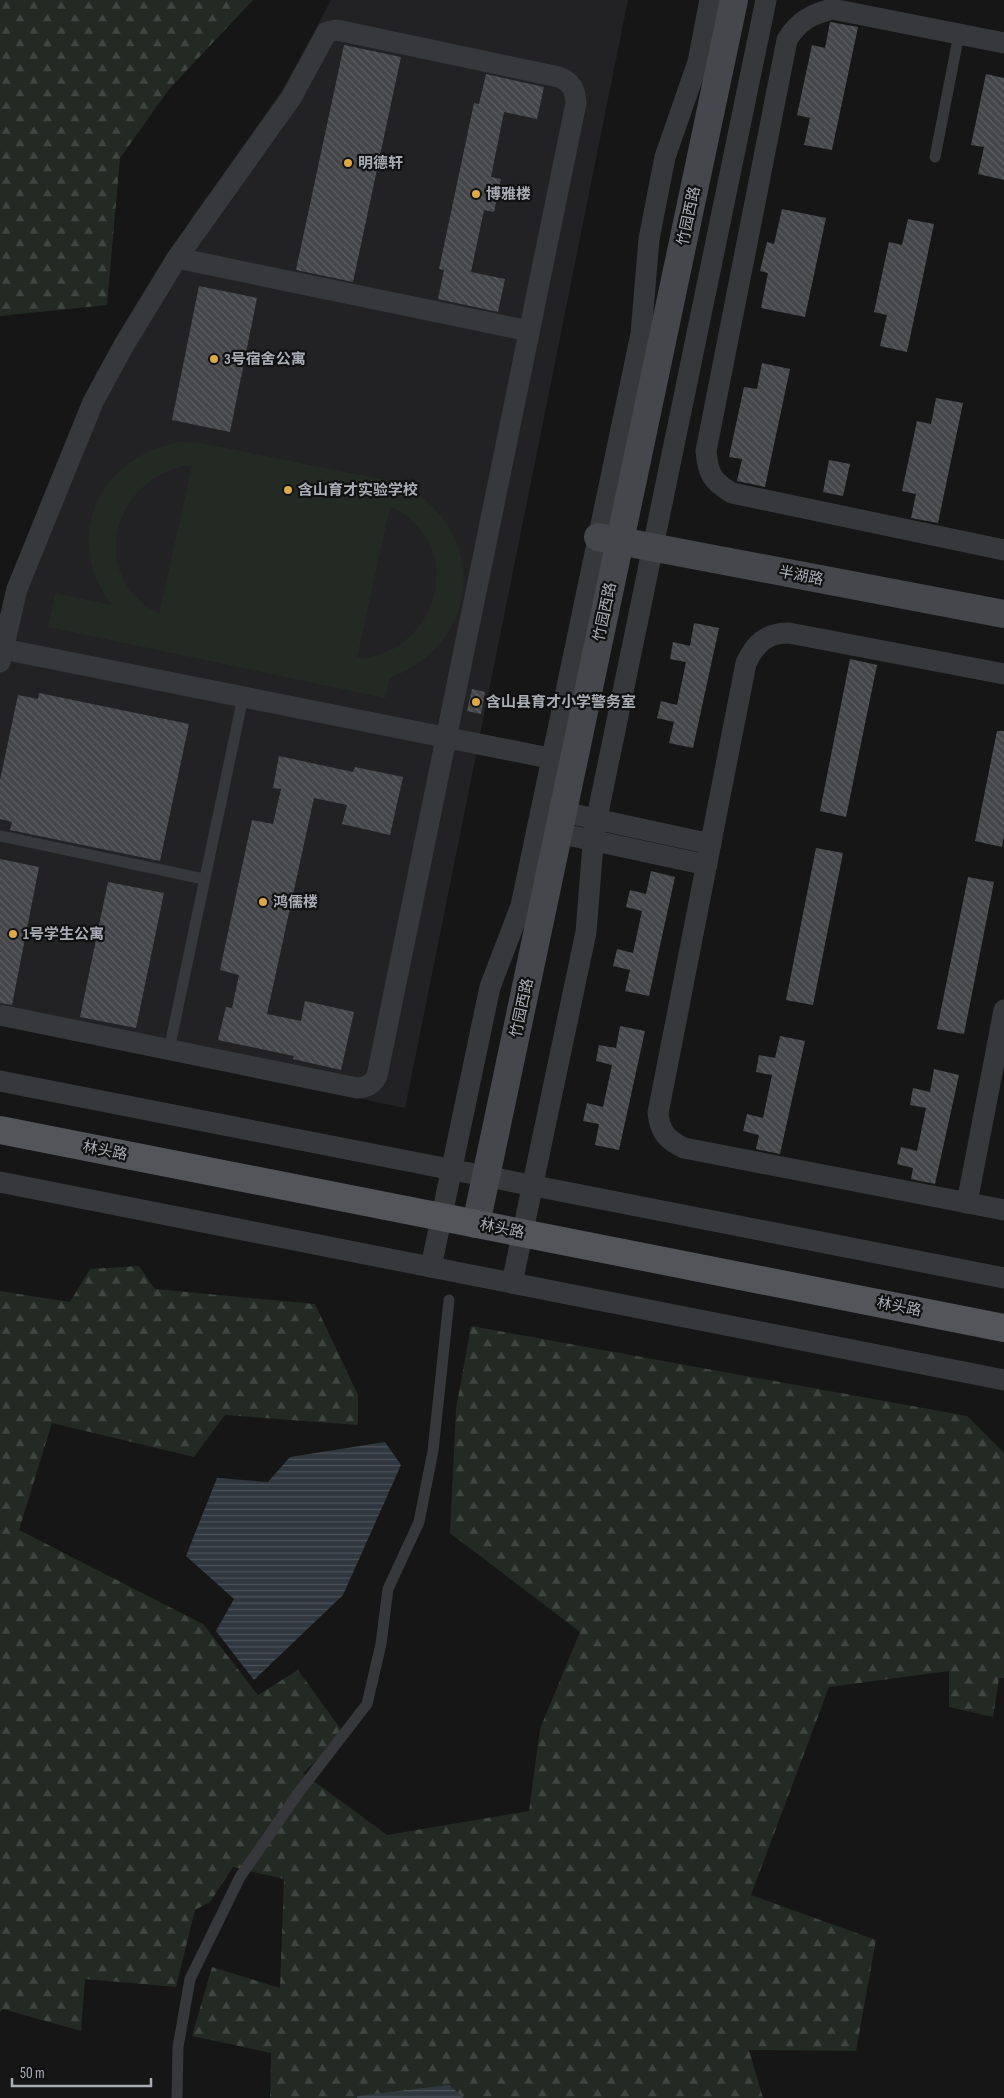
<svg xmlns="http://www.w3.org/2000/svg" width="1004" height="2098" font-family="'Sofia Sans Condensed','Noto Sans SC',sans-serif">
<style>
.built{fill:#222224}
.forest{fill:url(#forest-firs)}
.garden{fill:#222a23;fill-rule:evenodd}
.water{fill:url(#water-rules)}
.building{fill:url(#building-back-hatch)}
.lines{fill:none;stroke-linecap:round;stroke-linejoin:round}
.lane{stroke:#37383c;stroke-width:11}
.street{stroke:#37383c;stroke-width:21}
.secondary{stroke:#45474c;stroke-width:28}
.primary{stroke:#53555b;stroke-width:28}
.poi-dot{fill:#dea847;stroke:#111112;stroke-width:2}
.labels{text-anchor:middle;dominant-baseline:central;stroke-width:4.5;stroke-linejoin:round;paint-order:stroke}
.poi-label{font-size:15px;font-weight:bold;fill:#a9adb6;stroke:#111112;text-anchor:start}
.street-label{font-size:15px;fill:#a9adb6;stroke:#111112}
</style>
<defs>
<pattern id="forest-firs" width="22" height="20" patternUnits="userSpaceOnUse" patternTransform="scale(1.25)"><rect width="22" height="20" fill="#222a23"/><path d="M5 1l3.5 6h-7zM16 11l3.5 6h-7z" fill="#3f4641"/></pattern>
<pattern id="water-rules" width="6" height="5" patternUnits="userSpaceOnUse" patternTransform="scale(1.25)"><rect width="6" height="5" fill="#30383f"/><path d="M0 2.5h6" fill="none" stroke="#4b5258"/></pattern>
<pattern id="building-back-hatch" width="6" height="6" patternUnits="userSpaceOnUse" patternTransform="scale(1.25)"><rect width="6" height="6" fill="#45464a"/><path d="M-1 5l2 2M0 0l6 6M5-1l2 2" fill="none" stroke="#5d5e62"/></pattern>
</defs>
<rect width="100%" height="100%" fill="#161617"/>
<path class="built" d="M331 0H628L405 1108 0 1024V616L7 587 86 393 191 219 283 89Z"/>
<g class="forest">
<path d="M0 0H253L170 88 120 158 107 305 0 316Z"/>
<path d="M139 1266 155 1289 315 1304 358 1395V1425L225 1415 194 1457 52 1423 19 1530 203 1624 258 1695 298 1670 345 1735 303 1773 387 1835 529 1811 540 1729 580 1632 450 1533 456 1409 471 1326 967 1416 1004 1453V1678H999L993 1717 949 1707V1671L829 1687 751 1895 876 1940 856 2051 749 2050 763 2098H270L271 2053 192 2036 212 1967 280 1988 284 1879 233 1867 210 1902 195 1910 176 1987 85 1979 81 2031 3 2009 0 2013V1291L70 1302 90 1269Z"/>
</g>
<path class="garden" d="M179 442H196L400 483C489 529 484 642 390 678L385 698 48 627 55 593 111 605C106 596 100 588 96 578 70 512 115 454 179 442ZM184 466H192L159 614C88 577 110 483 184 466ZM390 507C400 510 408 517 415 524 464 572 423 658 357 658Z"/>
<g class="water">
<path d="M385 1442 401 1465 343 1595 254 1680 216 1631 234 1599 186 1556 217 1478 268 1482 290 1457Z"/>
<path d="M449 2085 464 2098H357V2096Z"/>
</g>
<g class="building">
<path d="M830 22 858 27 832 150 804 145 810 118 797 115 812 45 825 48Z"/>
<path d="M344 45 401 57 353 282 296 270Z"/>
<path d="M486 74 544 87 537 119 504 112 491 177 501 179 494 212 484 210 471 272 505 279 498 312 438 299 444 270 439 269 474 103 479 104Z"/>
<path d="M986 74 1004 78V180L978 174 984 147 971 145Z"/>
<path d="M782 209 826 218 805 317 761 308 768 273 760 271 767 242 774 244Z"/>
<path d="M908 219 934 224 907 352 880 346 887 315 874 312 889 242 902 245Z"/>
<path d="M199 286 257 298 230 432 172 420Z"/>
<path d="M762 363 790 369 765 487 737 481 742 459 729 457 744 387 757 389Z"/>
<path d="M936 398 963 403 938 523 911 518 916 494 902 491 917 421 931 424Z"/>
<path d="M829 460 850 464 843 496 823 492Z"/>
<path d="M694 623 719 628 693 748 669 743 674 722 657 718 661 701 677 705 686 662 670 659 673 642 690 646Z"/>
<path d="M850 659 877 665 846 817 820 811Z"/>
<path d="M472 689 485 692 481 714 467 711Z"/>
<path d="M39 693 189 724 160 861 10 830 12 822 0 819V780L18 695 38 699Z"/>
<path d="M997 731H1004V835L1002 847 975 841Z"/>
<path d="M279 756 353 772 355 767 403 777 390 835 342 824 347 805 314 798 267 1014 301 1021 305 1001 354 1012 341 1070 293 1059 294 1056 218 1040 226 1007 232 1008 239 975 220 970 252 820 273 824 281 789 273 788Z"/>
<path d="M816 848 843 853 813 1005 786 1000Z"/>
<path d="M0 859 39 867 12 1005 0 1003Z"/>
<path d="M651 871 675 877 649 996 625 991 630 970 613 966 617 949 633 953 642 911 626 907 630 890 646 894Z"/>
<path d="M968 877 994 882 964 1034 937 1029Z"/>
<path d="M108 882 164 893 136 1028 80 1017Z"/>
<path d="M620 1026 645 1031 619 1150 595 1145 599 1124 583 1121 587 1103 603 1107 612 1065 596 1061 599 1045 616 1048Z"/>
<path d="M780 1036 805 1041 780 1154 756 1149 759 1135 743 1131 747 1114 763 1118 772 1075 756 1072 759 1055 775 1058Z"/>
<path d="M934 1069 959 1075 935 1184 911 1179 913 1168 897 1164 901 1147 917 1151 926 1108 910 1105 913 1088 930 1092Z"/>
</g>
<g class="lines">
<g class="lane">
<path d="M935 157 959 34"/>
<path d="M0 836 204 879"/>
<path d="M169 1050 243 697"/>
<path d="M177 2098 178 2047 190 1979 240 1877 299 1792 367 1704 381 1644 388 1589 419 1522 433 1451 449 1300"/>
</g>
<g class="street">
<path d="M1004 43 832 9C812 14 798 21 787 40L706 451C708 474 712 481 732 493L1004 550"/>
<path d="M177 258 529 331"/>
<path d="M3 649 564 761"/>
<path d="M0 662 17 589 93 402 124 345 177 258 291 98 327 32 337 30 559 77C572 82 575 90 576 103L377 1076C372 1085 367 1087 357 1088L0 1015"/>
<path d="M1004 674 789 633C766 633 756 643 746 663L658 1113C660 1132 667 1140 684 1148L1004 1210"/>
<path d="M563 812 711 844"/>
<path d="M558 833 707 865"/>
<path d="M0 1081 1004 1278"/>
<path d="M0 1182 1004 1380"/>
<path d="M967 1203 1004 1010"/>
<path d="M431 1267 490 987 521 906 641 334 649 239 665 157 698 62 710 0"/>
<path d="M512 1283 586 932 594 832 766 0"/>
</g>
<g class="secondary">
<path d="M598 537 1004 614"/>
<path d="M476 1224 734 0"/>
</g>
<path class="primary" d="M0 1130 1004 1328"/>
</g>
<g class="poi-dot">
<circle cx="348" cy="163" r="5"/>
<circle cx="476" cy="194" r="5"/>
<circle cx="214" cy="359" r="5"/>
<circle cx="288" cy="490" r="5"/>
<circle cx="476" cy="702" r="5"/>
<circle cx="263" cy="902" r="5"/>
<circle cx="13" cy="934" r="5"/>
</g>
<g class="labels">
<g class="poi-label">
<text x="358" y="163">明德轩</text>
<text x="486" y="194">博雅楼</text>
<text x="224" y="359">3号宿舍公寓</text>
<text x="298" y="490">含山育才实验学校</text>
<text x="486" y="702">含山县育才小学警务室</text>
<text x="273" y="902">鸿儒楼</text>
<text x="23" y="934">1号学生公寓</text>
</g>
<g class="street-label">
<text transform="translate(689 216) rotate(-78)">竹园西路</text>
<text transform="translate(801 576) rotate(11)">半湖路</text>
<text transform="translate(605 612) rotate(-78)">竹园西路</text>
<text transform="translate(522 1008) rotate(-78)">竹园西路</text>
<text transform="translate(105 1151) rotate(11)">林头路</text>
<text transform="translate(502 1229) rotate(11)">林头路</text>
<text transform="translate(899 1307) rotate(11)">林头路</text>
</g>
</g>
<path d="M12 2078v8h139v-8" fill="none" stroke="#a9adb6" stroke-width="2.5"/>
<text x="20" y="2078" font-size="15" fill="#a9adb6" stroke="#111112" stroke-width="4" paint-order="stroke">50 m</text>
</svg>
